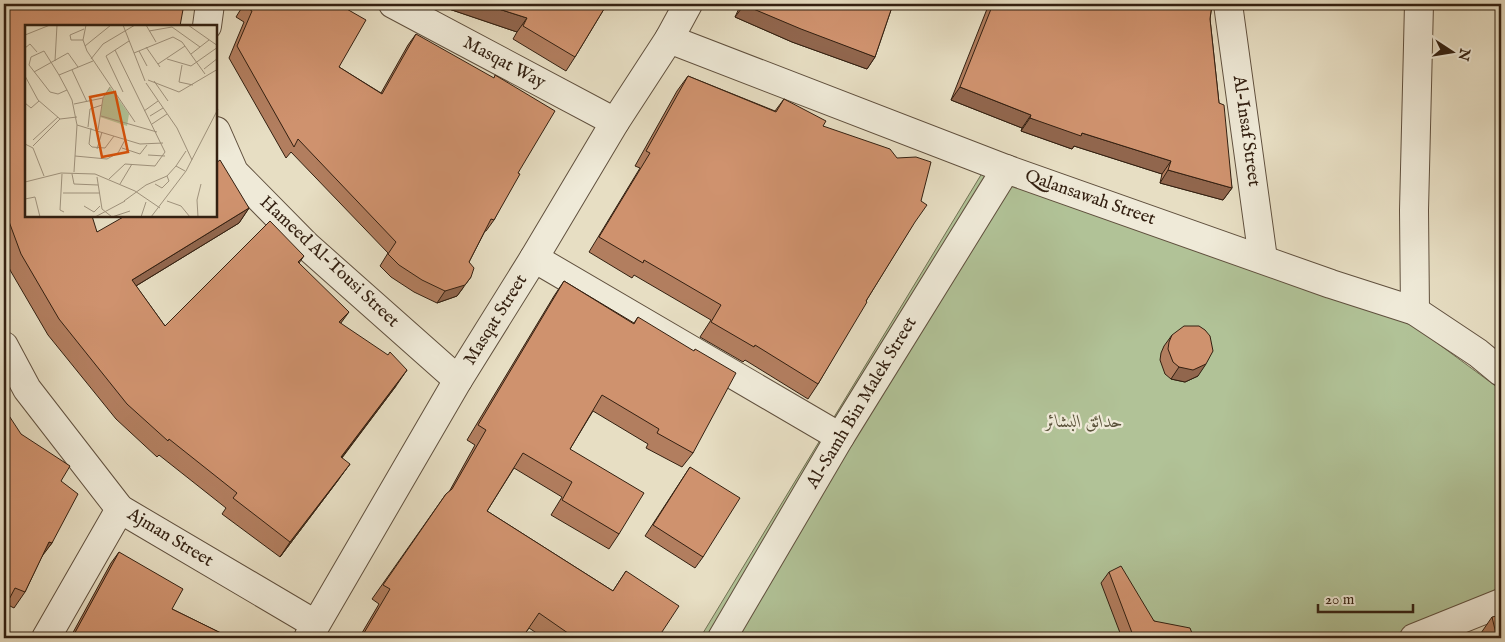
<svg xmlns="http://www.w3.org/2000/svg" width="1505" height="642" font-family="'IM FELL English',Amiri,serif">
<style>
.green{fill:#b1c297;stroke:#727154}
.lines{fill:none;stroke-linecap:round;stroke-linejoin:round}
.minor-casing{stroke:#60503e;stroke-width:30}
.minor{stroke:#efead8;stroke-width:28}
.wall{fill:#b27e5f;stroke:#332011}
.shaded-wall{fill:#91664d;stroke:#332011}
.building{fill:#cf926e;stroke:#332011}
.labels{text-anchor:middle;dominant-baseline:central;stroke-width:4.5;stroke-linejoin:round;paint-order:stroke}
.street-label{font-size:18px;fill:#332011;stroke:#efead8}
.park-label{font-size:18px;font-style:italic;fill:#595139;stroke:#efead8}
.inset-road{fill:none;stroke:#9f927c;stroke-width:1}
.view{fill:#d6530c;fill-opacity:0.15;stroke:#d6530c;stroke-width:2.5}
.inset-edge{fill:none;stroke:#332011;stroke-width:2.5}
</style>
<rect width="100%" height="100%" fill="#e7dec3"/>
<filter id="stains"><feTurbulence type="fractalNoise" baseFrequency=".004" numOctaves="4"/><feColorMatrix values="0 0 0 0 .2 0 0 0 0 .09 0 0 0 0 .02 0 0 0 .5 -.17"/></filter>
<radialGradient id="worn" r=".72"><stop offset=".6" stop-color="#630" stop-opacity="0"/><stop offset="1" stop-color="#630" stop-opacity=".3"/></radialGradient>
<path class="green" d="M990 160 1410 323 1501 390V602L1416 638H700Z"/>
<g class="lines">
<defs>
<g id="minor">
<path d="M393 4 615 122"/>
<path d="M1228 4 1263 259"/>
<path d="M207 26 210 4"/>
<path d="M669 39 1006 169 1331 284 1415 311 1478 353 1501 372"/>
<path d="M216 131 234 172 307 246 458 380"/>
<path d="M534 258 840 437"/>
<path d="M1415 311 1414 210 1419 4"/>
<path d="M4 346 27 389 120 509 315 624"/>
<path d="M46 638 120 509"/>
<path d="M308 638 458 380 534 258 615 122 669 39 688 4"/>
<path d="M722 638 840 437 1006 169"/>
<path d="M1414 638 1501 603"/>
</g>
</defs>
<use href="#minor" class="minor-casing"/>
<use href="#minor" class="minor"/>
</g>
<g class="wall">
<path d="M4 4 26 26V216L97 232 249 208 239 223 136 286 165 326 304 256 299 263 341 324 396 386 342 458 339 479 280 557 222 514 226 508 159 455 157 457 116 419 48 335 10 270 4 253Z"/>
<path d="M244 4H338L339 67 381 93 408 45 416 34 518 173 494 220 486 231H485L469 262 463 288 457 296 437 303 414 292 391 277 380 266 388 253 291 152 286 158 229 58 244 22 236 17Z"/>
<path d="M451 4H607L575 57 566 71 513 39 517 32 449 9Z"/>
<path d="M741 4H893L875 57 867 69 792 42 735 17Z"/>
<path d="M973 4H1212L1210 19 1219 103 1232 188 1223 200 1160 183 1162 174 1074 146 1072 149 1021 131 1022 128 951 100 987 9Z"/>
<path d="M688 76 775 111 784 99 823 126 912 226 866 301 818 384 808 399 745 360 743 362 700 337 711 320 634 275 632 278 589 252 640 168 635 166 677 91Z"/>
<path d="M564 281 634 323 638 317 693 453 682 467 646 448 648 444 593 411 570 449 619 534 609 549 551 515 562 497 514 468 487 511 613 591 626 571 658 638H544L529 628 522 638H359L379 604 372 599 446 494 449 492 475 445 467 440 554 296Z"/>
<path d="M1172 335 1198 376 1185 382 1171 379 1165 374 1160 360 1161 353 1164 346Z"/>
<path d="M21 434 61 481 52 543 43 554 25 592 14 608 6 604Z"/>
<path d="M690 467 703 557 695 568 645 536Z"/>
<path d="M119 552 172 609 231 638H70L111 563Z"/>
<path d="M1109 572 1154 621 1194 638H1122L1101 583Z"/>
<path d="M1492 617 1501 638H1482L1481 633Z"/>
</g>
<g class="shaded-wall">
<path d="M453 4H483L527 18 517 32 449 9Z"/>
<path d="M973 4H991L987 9Z"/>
<path d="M744 5 875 57 867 69 792 42 735 17Z"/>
<path d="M960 87 1031 115 1022 128 951 100Z"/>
<path d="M1030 118 1082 133 1171 161 1162 174 1074 146 1072 149 1021 131Z"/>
<path d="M1168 170 1232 188 1223 200 1160 183Z"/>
<path d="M249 208 239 223 121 295 132 280Z"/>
<path d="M471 277 457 296 437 303 445 291Z"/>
<path d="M349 312 338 327 339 322Z"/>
<path d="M1206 364 1198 376 1185 382 1171 379 1179 367Z"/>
<path d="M407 370 396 386 330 473 341 457Z"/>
<path d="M350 464 339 479 280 557 290 542Z"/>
<path d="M49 542 52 543 40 559Z"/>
</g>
<g class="building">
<path d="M4 4H184L180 26H26V216H92L97 232 125 216H216V163L220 160 249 208 132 280 165 326 270 221 304 256 298 262 349 312 339 322 388 355 390 352 407 370 341 457 350 464 290 542 233 498 237 493 169 439 168 441 127 404 59 319 21 254 4 208V187L5 186 4 183Z"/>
<path d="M245 4H338L366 20 339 67 382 94 416 34 494 78 495 75 555 111 518 173 520 174 494 220 491 219 469 262 474 268 471 277 465 285 445 291 422 280 399 265 388 254 396 242 298 139 294 147 237 46 252 11 244 6Z"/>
<path d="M483 4H607L575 57 523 26 527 18Z"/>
<path d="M744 4H893L875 57 801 29 744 5Z"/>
<path d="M993 4H1212L1210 19 1219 103 1224 105 1232 188 1168 170 1171 161 1082 133 1081 136 1030 118 1031 115 960 87Z"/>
<path d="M688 76 776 112 784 99 826 121 823 126 890 149 897 158 916 157 931 162 921 201 927 205 915 222 866 301 867 302 818 384 755 345 754 347 711 322 721 305 644 260 643 263 599 237 650 153 646 151Z"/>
<path d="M564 281 634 324 638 317 694 351 695 349 736 373 693 453 657 433 659 429 602 395 570 449 644 493 619 534 562 500 572 482 523 453 487 511 613 591 626 571 679 606 658 638H575L539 613 522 638H361L390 589 383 585 446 494 452 489 486 430 478 425Z"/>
<path d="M1184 326H1199L1205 330 1210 336 1213 351 1206 364 1193 370 1179 367 1173 362 1168 349 1169 342 1172 335Z"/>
<path d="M4 408 21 434 70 466 61 481 78 494 52 543 49 542 25 592 15 588 4 609Z"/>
<path d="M690 467 740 498 703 557 653 525Z"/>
<path d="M119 552 183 589 172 609 231 638H72Z"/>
<path d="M1121 566 1154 621 1190 628 1194 638H1134L1109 572Z"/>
<path d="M1501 615V638H1497L1492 617Z"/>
</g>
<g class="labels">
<g class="street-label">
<text transform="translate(504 63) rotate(28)">Masqat Way</text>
<text transform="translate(1246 131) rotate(82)">Al-Insaf Street</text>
<text transform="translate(1090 198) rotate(19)">Qalansawah Street</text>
<text transform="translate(329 262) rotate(43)">Hameed Al-Tousi Street</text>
<text transform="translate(496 320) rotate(-58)">Masqat Street</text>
<text transform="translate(862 403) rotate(-59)">Al-Samh Bin Malek Street</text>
<text transform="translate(170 538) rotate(31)">Ajman Street</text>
</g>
<g class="park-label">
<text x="1084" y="422">حدائق البشائر</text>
</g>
</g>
<g transform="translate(25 25)">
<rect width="192" height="192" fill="#e7dec3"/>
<path d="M85 62 104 89 102 101 75 92 78 74Z" fill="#b1c297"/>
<path class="inset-road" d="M61 0 58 15 62 26 110 97M98 0 120 56M121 0 131 17M163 0 193 21M124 6 147 2 175 22M0 10 25 0M58 15H46L45 10 59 4M60 21 86 0M121 22 135 42M0 23 5 19 12 27M114 26 122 41M109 28 148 12 157 17 180 49M166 29 184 15M66 34 78 19 110 0M142 34 166 41 193 22M30 36 32 0M133 39 160 21M157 40 154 57 168 60M179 44 193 33M47 45 62 77M9 47 43 28 53 42M34 50 68 36M0 51 13 75 35 94 52 92M123 55 154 67 193 44M129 56 143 76M121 58 152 103 167 135M42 65 33 69 25 67 4 40 6 32 19 26 34 50 42 65 47 75 52 100 49 147M98 67 81 31 104 16M0 78 6 83 14 76M49 79 78 73M119 86 133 76M76 91 132 107M125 91 138 83M127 99 142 89M52 100 115 119 138 118M63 102 65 84 77 80M66 103 64 119 67 122 80 123 89 111M73 105 78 73 85 62M8 115 33 92M0 119 8 123 19 151M8 121 35 94M97 123 115 129 122 120M72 124 77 107M123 130 140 131M50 131 82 134 93 128 100 115M151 141 161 126M37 149 35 185 39 187M47 149 49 159 73 160M72 152 77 184 87 192 105 186M84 154 100 139 130 141 140 127 90 25M0 157 36 148 70 149 110 166 135 183M95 159 107 139M130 159 137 163 144 156 142 151M38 168H74M0 174 10 172 15 192M99 176 121 160 142 151 151 141 160 146M142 176 156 181 165 192M59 181 69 187 75 181M70 192 100 176M116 192 121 177M126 192 161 146 193 84M173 192 172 175 176 159"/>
<path class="view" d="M90 67 103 127 77 132 65 72Z"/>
<rect width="192" height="192" class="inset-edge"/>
</g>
<rect width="1505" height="642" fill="none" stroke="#e7dec3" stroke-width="20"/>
<rect x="5" y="5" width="1495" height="632" fill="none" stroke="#332011" stroke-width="2.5"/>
<rect x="10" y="10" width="1485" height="622" fill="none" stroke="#332011"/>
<g transform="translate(1452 52) rotate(102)" stroke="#efead8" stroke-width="4" paint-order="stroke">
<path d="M0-4L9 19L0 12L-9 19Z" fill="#332011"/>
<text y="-8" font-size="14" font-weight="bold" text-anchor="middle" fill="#332011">N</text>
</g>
<path d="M1318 604v8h95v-8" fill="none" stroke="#332011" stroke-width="2.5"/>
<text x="1325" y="604" font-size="15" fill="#332011" stroke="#efead8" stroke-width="4" paint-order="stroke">20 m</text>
<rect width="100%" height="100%" filter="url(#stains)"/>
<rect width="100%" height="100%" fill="url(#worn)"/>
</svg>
